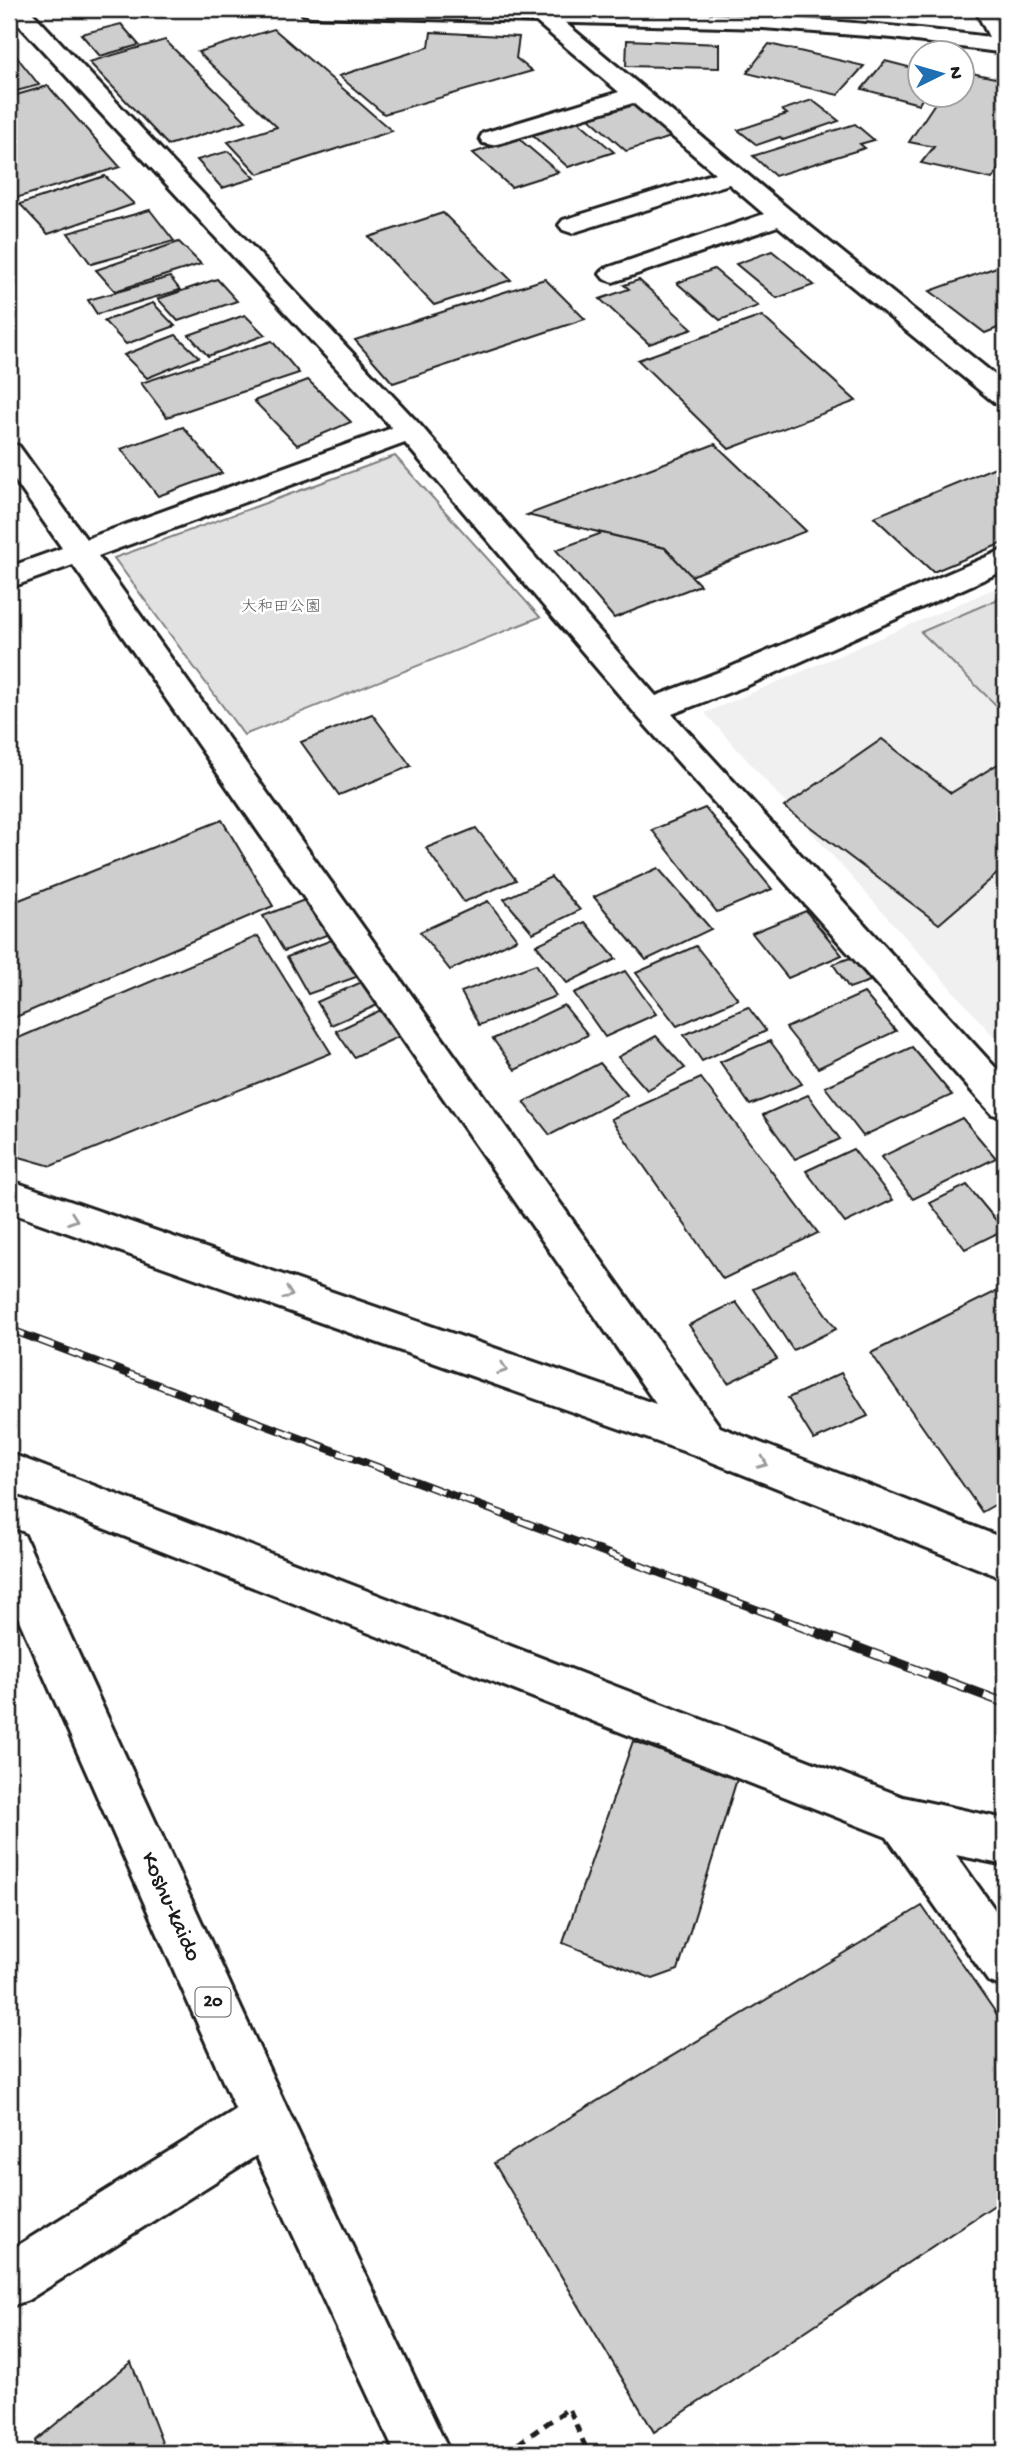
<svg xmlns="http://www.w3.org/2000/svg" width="1014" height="2462" font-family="'Gochi Hand','Klee One',sans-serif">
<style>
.built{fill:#f0f0f0}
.green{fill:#e2e2e2;stroke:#7f7f7f;stroke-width:2}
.building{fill:#cecece;stroke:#1c1c1c;stroke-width:2}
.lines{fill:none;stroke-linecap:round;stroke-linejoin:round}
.street-casing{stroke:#1c1c1c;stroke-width:6}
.secondary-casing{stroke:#1c1c1c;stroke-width:6}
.primary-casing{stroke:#1c1c1c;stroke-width:6}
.highway-casing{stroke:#1c1c1c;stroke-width:6}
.path{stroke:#1c1c1c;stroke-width:5;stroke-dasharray:9 7;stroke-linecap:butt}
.street{fill:#fff;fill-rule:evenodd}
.secondary{fill:#fff;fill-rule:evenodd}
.primary{fill:#fff;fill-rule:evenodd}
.highway{fill:#fff;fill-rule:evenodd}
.rail-far1-casing{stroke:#1c1c1c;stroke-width:8}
.rail-casing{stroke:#1c1c1c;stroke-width:10}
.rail-far1{stroke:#fff;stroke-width:5;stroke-dasharray:16;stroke-linecap:butt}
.rail{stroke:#fff;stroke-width:7;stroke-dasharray:20;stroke-linecap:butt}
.oneway{stroke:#999}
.labels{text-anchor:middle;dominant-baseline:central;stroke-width:5;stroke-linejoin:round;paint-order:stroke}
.far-park-label{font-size:16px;fill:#575757;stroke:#fff}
.shield{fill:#fff;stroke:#606060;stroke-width:2}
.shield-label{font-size:18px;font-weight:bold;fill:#1c1c1c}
.near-street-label{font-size:23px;fill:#1c1c1c;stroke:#fff}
</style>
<rect width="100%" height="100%" fill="#fff"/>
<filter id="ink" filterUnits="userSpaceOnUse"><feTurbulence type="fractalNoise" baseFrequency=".0143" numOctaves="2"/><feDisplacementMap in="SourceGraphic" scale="14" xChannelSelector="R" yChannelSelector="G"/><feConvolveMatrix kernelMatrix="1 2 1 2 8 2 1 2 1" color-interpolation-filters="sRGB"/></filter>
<g filter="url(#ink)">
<path class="built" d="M1005 584V1049L705 713Z"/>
<g class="green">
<path d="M395 456 540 617 244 735 114 558Z"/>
<path d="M1005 596V714L921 632Z"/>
</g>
<g class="building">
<path d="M121 24 139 45 100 56 81 34Z"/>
<path d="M274 29 392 131 258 174 228 142 277 127 198 52Z"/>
<path d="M431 32 519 37 516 58 532 71 384 114 339 76 429 47Z"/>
<path d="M165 40 246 121 168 145 89 62Z"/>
<path d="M627 40 719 44V68L626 66Z"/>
<path d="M769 44 864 66 838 95 747 73Z"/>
<path d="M13 52 39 85 9 93V53Z"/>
<path d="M885 61 920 70V94H925L919 104 862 89Z"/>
<path d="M962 71 1005 80V160L992 179 921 163 934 147 909 142 941 94H962Z"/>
<path d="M48 86 120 167 9 200V97Z"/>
<path d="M812 100 839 121 783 140 780 137 757 145 738 130 787 114 782 110Z"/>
<path d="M634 105 671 137 626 151 589 118Z"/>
<path d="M578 121 614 152 568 167 532 135Z"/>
<path d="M855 124 874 140 860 144 865 148 775 176 753 156Z"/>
<path d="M518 138 558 172 511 187 473 153Z"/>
<path d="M229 151 255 178 222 188 197 160Z"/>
<path d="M105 176 134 204 48 234 20 204Z"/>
<path d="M150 210 174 241 91 264 68 233Z"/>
<path d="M443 213 511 280 434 305 369 237Z"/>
<path d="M179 242 201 264 115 291 96 270Z"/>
<path d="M772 251 814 285 777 298 736 264Z"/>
<path d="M1005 264V325L985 333 930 291Z"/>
<path d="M714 269 758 306 720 320 677 283Z"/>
<path d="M170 277 180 290 97 314 88 300Z"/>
<path d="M217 279 237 301 178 321 158 299Z"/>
<path d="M545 279 585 319 393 383 355 340Z"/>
<path d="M639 280 693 329 649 344 600 299 629 289 624 285Z"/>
<path d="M153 303 175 326 126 344 104 321Z"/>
<path d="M245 315 265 335 208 356 189 335Z"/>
<path d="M762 316 856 401 729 449 638 360Z"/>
<path d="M176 335 199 357 147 378 124 355Z"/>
<path d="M272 341 299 373 167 417 141 383Z"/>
<path d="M308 380 351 422 297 445 254 401Z"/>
<path d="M183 427 222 473 158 496 121 449Z"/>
<path d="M715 444 806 531 691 576 665 548 527 515Z"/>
<path d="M1005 463V542L933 572 874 517Z"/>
<path d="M602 533 665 548 700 585 614 618 556 550Z"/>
<path d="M372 714 411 766 339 795 301 742Z"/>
<path d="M882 739 951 793 998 764 1005 769V867L939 924 784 807Z"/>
<path d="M705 808 772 889 717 912 652 830Z"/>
<path d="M222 820 273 906 9 1020V904Z"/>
<path d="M476 828 516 880 464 902 426 848Z"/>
<path d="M658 868 711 929 646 960 594 897Z"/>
<path d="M551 877 580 910 533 933 504 899Z"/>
<path d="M307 899 329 934 284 951 263 916Z"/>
<path d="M488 901 517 939 450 970 420 932Z"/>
<path d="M806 911 842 955 788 978 752 933Z"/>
<path d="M585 922 616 959 567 983 536 945Z"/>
<path d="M258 936 331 1053 51 1166 9 1154V1042Z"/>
<path d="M337 938 359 976 308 994 287 957Z"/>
<path d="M696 946 738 999 677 1026 636 973Z"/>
<path d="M853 957 870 981 849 988 833 964Z"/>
<path d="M536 964 556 996 479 1025 461 992Z"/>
<path d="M625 971 656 1014 605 1037 574 993Z"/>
<path d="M364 981 380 1004 331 1025 317 1002Z"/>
<path d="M864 993 896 1031 818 1068 786 1028Z"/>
<path d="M564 1005 588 1035 515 1070 493 1039Z"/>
<path d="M748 1007 766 1031 702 1061 684 1035Z"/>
<path d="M381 1010 400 1036 354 1057 336 1031Z"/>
<path d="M656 1036 685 1068 647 1090 618 1057Z"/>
<path d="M770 1041 802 1084 750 1105 720 1062Z"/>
<path d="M912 1047 952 1095 863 1136 825 1087Z"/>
<path d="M600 1063 627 1095 550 1135 524 1102Z"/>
<path d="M701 1078 818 1233 723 1279 611 1119Z"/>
<path d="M808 1095 840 1139 795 1159 763 1115Z"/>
<path d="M962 1118 996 1158 913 1199 881 1157Z"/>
<path d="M853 1149 893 1200 845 1223 806 1171Z"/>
<path d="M967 1185 1004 1230 965 1249 930 1203Z"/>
<path d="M795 1270 836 1329 793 1350 753 1289Z"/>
<path d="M1005 1287V1499L982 1512 871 1353Z"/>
<path d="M736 1302 777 1359 728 1383 689 1325Z"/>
<path d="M841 1373 868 1416 814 1440 788 1398Z"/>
<path d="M633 1741 737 1779 678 1970 653 1979 563 1943Z"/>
<path d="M922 1906 1005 2026V2198L654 2432 494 2163Z"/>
<path d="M131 2362 166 2453H39L35 2441Z"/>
</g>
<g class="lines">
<defs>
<g id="street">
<path d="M9 9H29L420 425 656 696 724 670 1005 549V570L746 686 672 714 1005 1078V1118L992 1114 639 718 405 443 98 556 720 1427 1005 1539V1579L697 1456 9 1212V1180L656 1404 73 565 9 588V567L62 548 9 472V443L19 446 86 539 392 428 9 14Z"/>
<path d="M543 9 551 11 791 211 1005 383V405L995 403 778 226 622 279 613 282 604 279 600 274 604 269 764 214 729 184 581 230 572 233 563 230 559 225 563 220 715 173 633 103 501 143 492 145 483 143 480 138 483 133 619 92 535 21 532 16 535 11Z"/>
<path d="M9 1453 903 1797 1005 1819V1865L956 1855 1005 1924V1988L988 1981 887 1837 9 1491Z"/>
<path d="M266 2095 284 2102 291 2120 284 2138 28 2300 9 2307V2251L248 2102Z"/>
</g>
<path id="secondary" d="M975 9H997L1005 25V53L996 51Z"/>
<path id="primary" d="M300 9C358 6 417 9 475 9 653 9 829 16 1005 39V53L893 38 763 28 311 16 303 14Z"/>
<path id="highway" d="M9 1529 24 1535 284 2102 450 2453H395L248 2138 9 1597Z"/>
</defs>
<use href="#street" class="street-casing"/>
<use href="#secondary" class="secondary-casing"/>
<use href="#primary" class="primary-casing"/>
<use href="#highway" class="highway-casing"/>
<path class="path" d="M505 2453 569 2408 588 2453"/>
<use href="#street" class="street"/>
<use href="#secondary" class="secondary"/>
<use href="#primary" class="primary"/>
<use href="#highway" class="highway"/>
<defs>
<path id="rail-far1" d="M9 1329 801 1626"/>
<path id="rail" d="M797 1625 1005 1703"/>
</defs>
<use href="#rail-far1" class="rail-far1-casing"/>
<use href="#rail" class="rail-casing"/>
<use href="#rail-far1" class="rail-far1"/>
<use href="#rail" class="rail"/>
</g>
<defs><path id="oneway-chevron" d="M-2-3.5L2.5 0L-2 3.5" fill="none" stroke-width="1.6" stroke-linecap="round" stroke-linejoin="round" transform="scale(1.75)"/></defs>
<g class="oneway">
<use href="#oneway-chevron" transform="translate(73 1219) rotate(19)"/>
<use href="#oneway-chevron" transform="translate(288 1294) rotate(19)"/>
<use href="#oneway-chevron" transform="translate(503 1369) rotate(19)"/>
<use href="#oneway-chevron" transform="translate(763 1463) rotate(22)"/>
</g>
</g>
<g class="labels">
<g class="far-park-label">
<text x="281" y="608">大和田公園</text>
</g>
<rect class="shield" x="195.5" y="1987.5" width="35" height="29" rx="5"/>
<g class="shield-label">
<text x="213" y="2002">20</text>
</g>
<g class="near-street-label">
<text transform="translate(170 1907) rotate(66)">Koshu-kaido</text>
</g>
</g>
<rect width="1014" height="2462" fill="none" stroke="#fff" stroke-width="35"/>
<rect x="18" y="18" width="979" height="2427" fill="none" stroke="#1c1c1c" stroke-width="2.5" filter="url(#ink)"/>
<g transform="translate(941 74) rotate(85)"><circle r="33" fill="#ffffff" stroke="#a4a4a4" stroke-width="2"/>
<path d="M0-5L12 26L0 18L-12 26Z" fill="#1f6fb2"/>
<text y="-10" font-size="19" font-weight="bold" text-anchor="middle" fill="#1c1c1c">N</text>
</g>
</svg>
